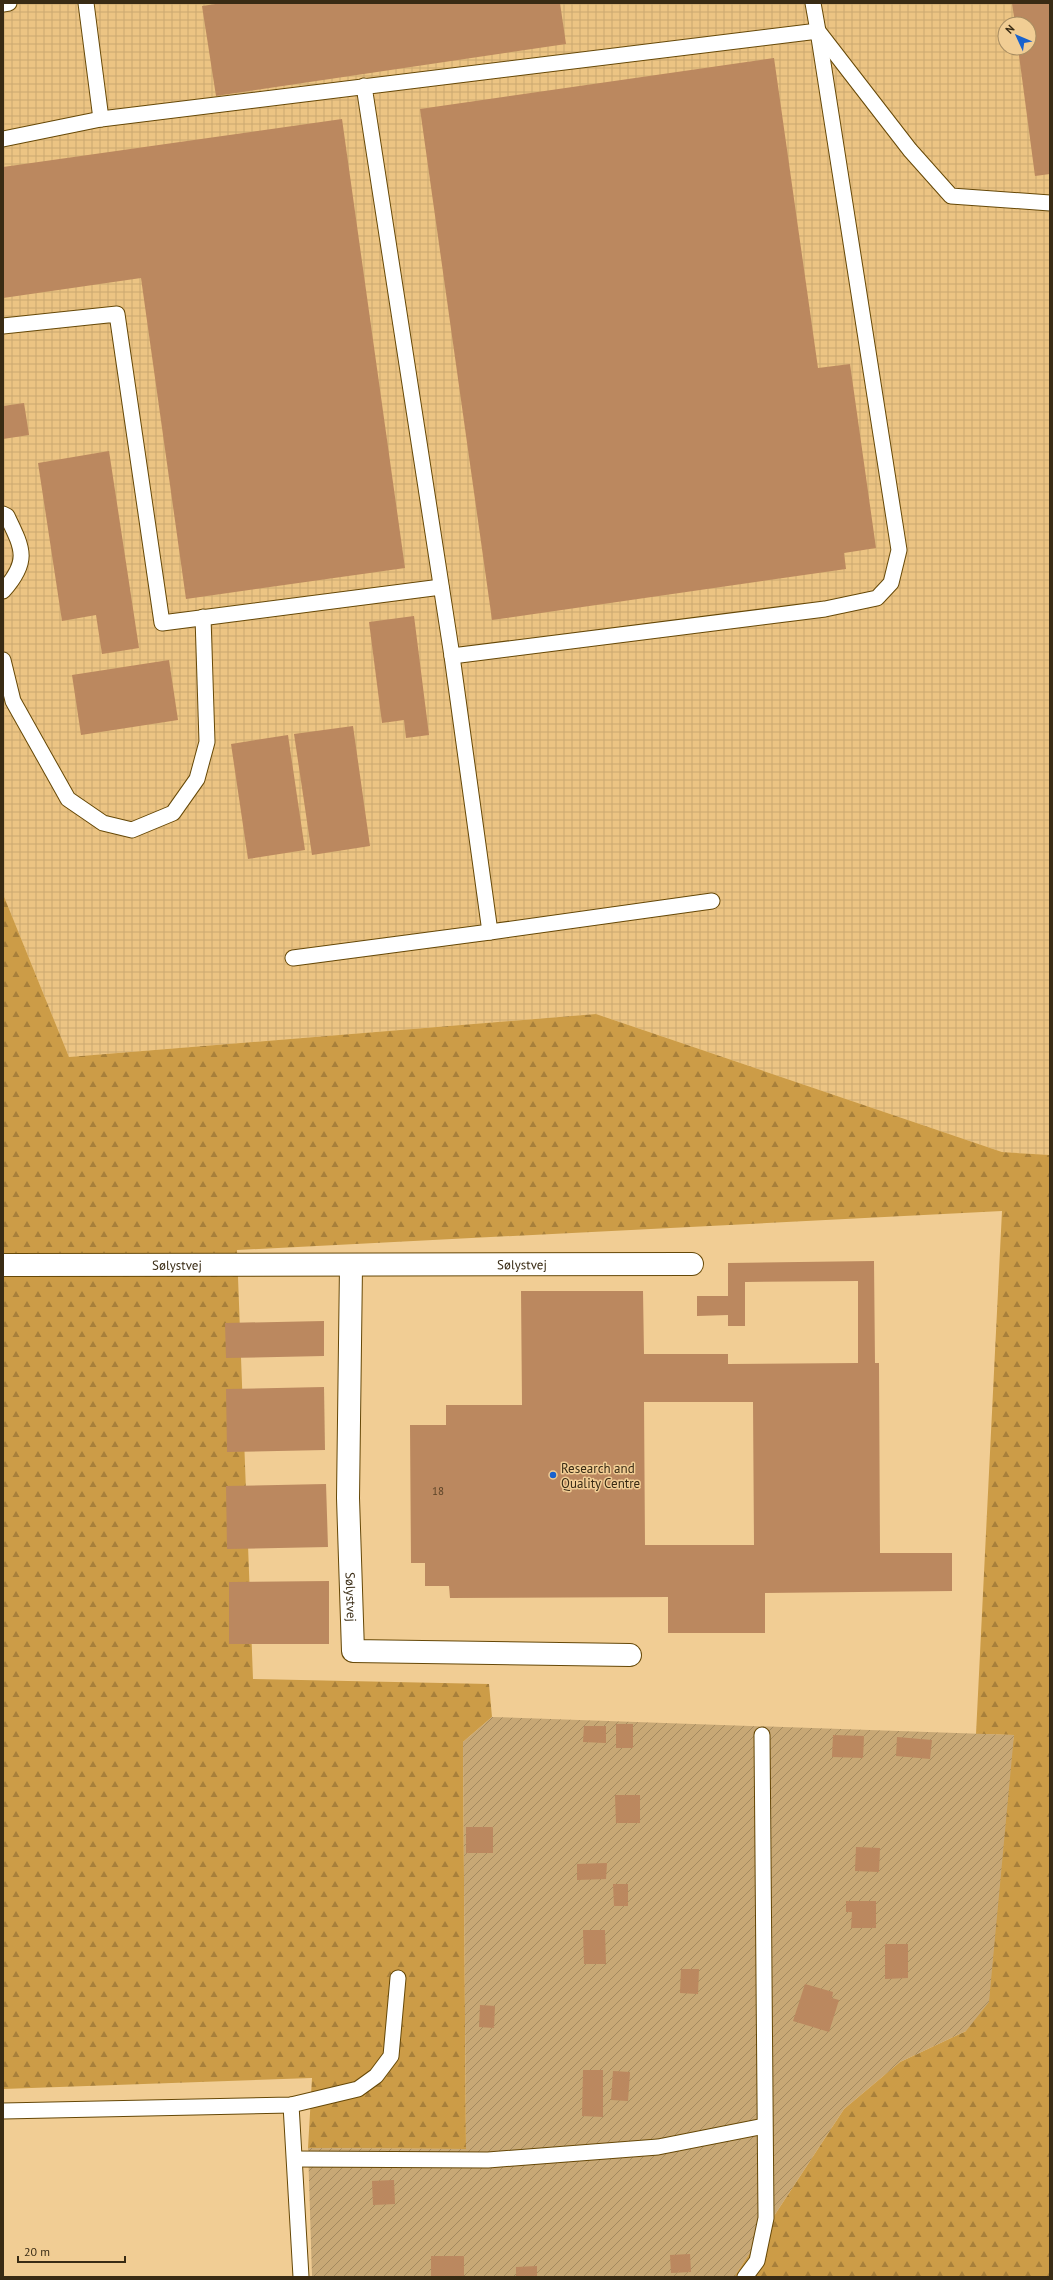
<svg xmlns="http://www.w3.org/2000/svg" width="1053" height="2280" font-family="'PT Sans',sans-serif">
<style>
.industrial{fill:url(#industrial-grid);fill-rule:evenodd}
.forest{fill:url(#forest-firs)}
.garden{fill:url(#garden-furrows)}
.building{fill:#bb885f;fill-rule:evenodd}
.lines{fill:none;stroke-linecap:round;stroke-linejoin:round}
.lane-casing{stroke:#664807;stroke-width:17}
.street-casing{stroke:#664807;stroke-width:24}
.lane{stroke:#fff;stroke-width:15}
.street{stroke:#fff;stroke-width:22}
.poi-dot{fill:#1962cd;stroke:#f1cd94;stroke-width:1.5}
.labels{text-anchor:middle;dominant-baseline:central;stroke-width:3;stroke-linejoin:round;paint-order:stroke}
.number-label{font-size:11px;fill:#5a4227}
.street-label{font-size:13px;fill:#392b14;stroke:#f1cd94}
.poi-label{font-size:13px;fill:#392b14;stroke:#f1cd94;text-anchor:start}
</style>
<defs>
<pattern id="industrial-grid" width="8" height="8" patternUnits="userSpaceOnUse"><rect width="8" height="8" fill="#ecc483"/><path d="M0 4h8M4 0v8" fill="none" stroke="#cba970"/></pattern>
<pattern id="forest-firs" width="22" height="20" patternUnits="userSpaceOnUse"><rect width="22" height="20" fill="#cc9c47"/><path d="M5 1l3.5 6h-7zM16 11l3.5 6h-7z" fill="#a77f3a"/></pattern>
<pattern id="garden-furrows" width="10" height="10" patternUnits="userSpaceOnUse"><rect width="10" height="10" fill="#c8a875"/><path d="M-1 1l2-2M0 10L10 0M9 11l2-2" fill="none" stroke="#a3895f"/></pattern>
</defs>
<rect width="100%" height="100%" fill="#f1cd94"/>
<path class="industrial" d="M3 3H1050V1155L1002 1152 596 1014 69 1057 3 894ZM1005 24H1029V48H1005Z"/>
<path class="forest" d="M3 894 69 1057 596 1014 1002 1152 1050 1155V2277H734L844 2109 900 2062 966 2031 1014 1735 976 1734 1002 1211 237 1250 253 1679 489 1684 492 1717 463 1742 466 2149 308 2148 312 2078 3 2089Z"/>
<path class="garden" d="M492 1717 1014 1735 989 2002 966 2031 900 2062 844 2109 734 2277H312L308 2148 466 2149 463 1742Z"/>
<g class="building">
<path d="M222 3H560L566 44 216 96 202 6Z"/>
<path d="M1012 3H1050V174L1035 176 1018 48H1029V24H1015Z"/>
<path d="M774 58 818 368 850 364 876 548 844 553 846 569 492 620 420 109Z"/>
<path d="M342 119 405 568 186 599 141 278 3 298V167Z"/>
<path d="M24 403 29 435 3 439V406Z"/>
<path d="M109 451 139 648 102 654 96 615 62 621 38 463Z"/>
<path d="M414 616 429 735 406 738 404 720 382 723 369 622Z"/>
<path d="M169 660 178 720 81 735 72 675Z"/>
<path d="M353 726 370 846 312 855 294 734Z"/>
<path d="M288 735 305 850 248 859 231 744Z"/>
<path d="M874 1261 875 1363H879L880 1553H952V1591L765 1593V1633H668V1597L450 1598 449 1586H425V1563H411L410 1425H446V1405H522L521 1291H643L644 1354H728V1364L858 1363V1281L745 1282V1326H728V1315L697 1316V1296H728V1263ZM644 1402H753L754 1545H645Z"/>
<path d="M324 1321V1356L226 1358 225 1323Z"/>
<path d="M324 1387 325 1450 227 1452 226 1389Z"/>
<path d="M326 1484 328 1547 227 1549 226 1486Z"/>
<path d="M329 1581V1644H229V1582Z"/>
<rect x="616" y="1724" width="17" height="24"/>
<path d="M584 1726H606V1743L583 1742Z"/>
<path d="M833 1735 864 1736 863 1758 832 1757Z"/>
<path d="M897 1737 932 1740 930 1759 896 1756Z"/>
<path d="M615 1795H640V1823H616Z"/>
<rect x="466" y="1827" width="27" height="26"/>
<path d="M856 1847 880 1848 879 1872 855 1871Z"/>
<path d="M607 1863 606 1879 577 1880V1864Z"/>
<path d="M613 1884H628V1906H614Z"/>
<path d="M846 1901H876V1928H851L852 1912H846Z"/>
<path d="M583 1930H605L606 1964H584Z"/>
<path d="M885 1944H908V1978L885 1979Z"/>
<path d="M681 1969H699L698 1994 680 1993Z"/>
<path d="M805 1984 833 1992 832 1998 839 2000 829 2032 793 2021Z"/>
<path d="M480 2005 495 2006 494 2028 479 2027Z"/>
<path d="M583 2070H603V2117L582 2116Z"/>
<path d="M613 2071 630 2072 628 2101 611 2100Z"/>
<path d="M394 2180 395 2204 373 2205 372 2181Z"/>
<path d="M690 2254 691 2272 671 2273 670 2255Z"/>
<rect x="431" y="2256" width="33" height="21"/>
<path d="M537 2266V2277H516V2267Z"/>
</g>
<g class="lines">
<defs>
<g id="lane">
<path d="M86 3 101 119"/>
<path d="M813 3 818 31 910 150 951 196 1050 203"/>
<path d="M3 4 9 3"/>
<path d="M3 139 101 119 818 31 899 550 891 583 877 598 825 609 452 656 364 86"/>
<path d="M3 326 117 314 162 623 441 587"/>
<path d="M3 514 7 516C23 549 30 561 3 591"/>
<path d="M3 660 13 701 68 799 103 823 132 830 173 813 197 779 207 742 203 617"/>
<path d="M490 932 712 901"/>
<path d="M293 958 490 932 452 656"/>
<path d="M291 2105 301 2277"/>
<path d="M3 2111 291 2105 358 2089 376 2076 391 2056 398 1978"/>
<path d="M295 2159 488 2160 658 2147 764 2126"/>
<path d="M745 2277 757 2261 766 2218 762 1735"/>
</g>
<g id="street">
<path id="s1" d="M3 1265 692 1264"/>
<path id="s2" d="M351 1266 348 1498 353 1651 630 1655"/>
</g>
</defs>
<use href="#lane" class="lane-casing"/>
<use href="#street" class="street-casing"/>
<use href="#lane" class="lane"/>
<use href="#street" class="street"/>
</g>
<circle class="poi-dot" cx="553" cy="1475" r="4"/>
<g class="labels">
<g class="number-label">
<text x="438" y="1491">18</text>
</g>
<g class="street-label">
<text stroke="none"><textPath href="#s1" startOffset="174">Sølystvej</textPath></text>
<text stroke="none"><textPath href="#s1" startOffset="519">Sølystvej</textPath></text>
<text stroke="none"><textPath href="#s2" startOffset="331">Sølystvej</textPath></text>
</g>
<g class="poi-label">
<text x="561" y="1468">Research and<tspan x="561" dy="15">Quality Centre</tspan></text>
</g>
</g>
<rect width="1053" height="2280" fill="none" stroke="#392b14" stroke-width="8"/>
<g transform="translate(1017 36) rotate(314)"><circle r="19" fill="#f1cd94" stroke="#a78c61"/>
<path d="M0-3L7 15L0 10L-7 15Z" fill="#1962cd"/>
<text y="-6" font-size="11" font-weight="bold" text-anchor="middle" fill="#392b14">N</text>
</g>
<path d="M18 2256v6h107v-6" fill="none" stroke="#392b14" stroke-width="2"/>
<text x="24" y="2256" font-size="12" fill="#392b14" stroke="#f1cd94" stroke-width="3" paint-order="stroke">20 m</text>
</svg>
